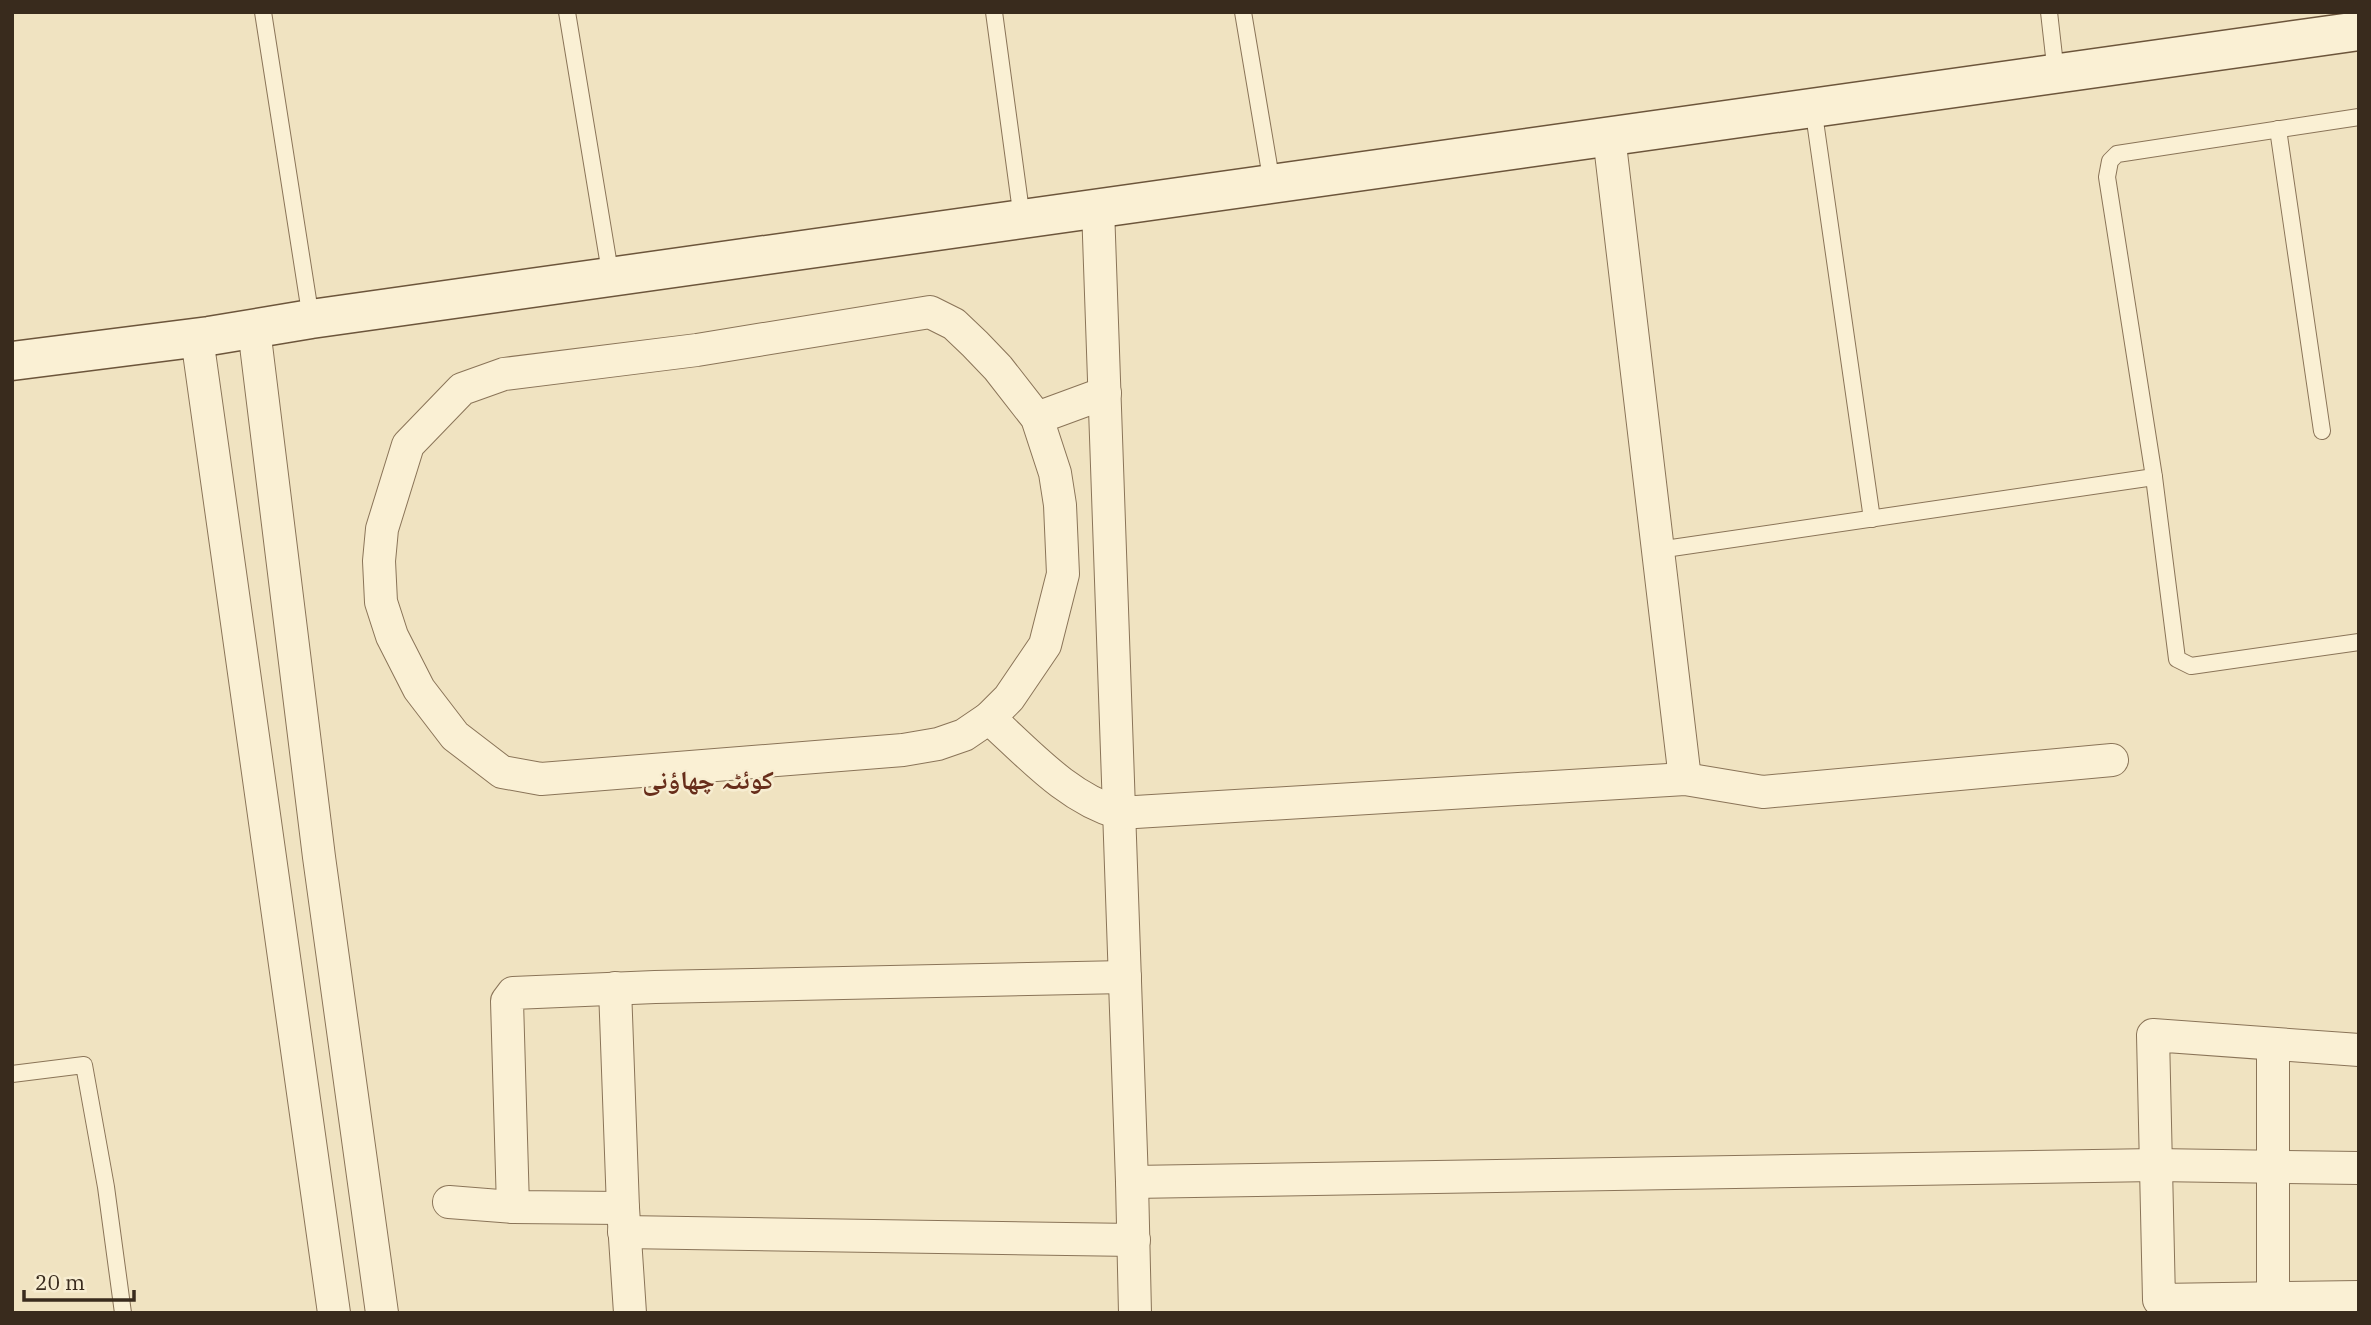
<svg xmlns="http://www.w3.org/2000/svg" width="2371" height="1325" font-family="'IBM Plex Serif','Noto Naskh Arabic',serif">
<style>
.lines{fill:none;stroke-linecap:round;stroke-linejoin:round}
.lane-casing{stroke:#8a7458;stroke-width:18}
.street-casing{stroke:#8a7458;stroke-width:34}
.secondary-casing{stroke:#6c553b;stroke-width:41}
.lane{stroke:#faf0d4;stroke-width:16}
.street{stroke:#faf0d4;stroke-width:32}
.secondary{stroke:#faf0d4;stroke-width:38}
.labels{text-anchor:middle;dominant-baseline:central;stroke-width:5;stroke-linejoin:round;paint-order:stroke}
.district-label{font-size:26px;font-weight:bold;fill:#672d1a;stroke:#f7edd1}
</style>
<rect width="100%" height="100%" fill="#f0e3c1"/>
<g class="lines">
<defs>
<g id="lane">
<path d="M263 12 311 319"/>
<path d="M567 12 611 278"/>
<path d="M994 12 1022 219"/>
<path d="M1243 12 1272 184"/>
<path d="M2049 12 2056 74"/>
<path d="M1813 107 1872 519"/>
<path d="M2359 117 2117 154 2110 161 2107 177 2154 477 2177 659 2191 666 2359 642"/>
<path d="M2278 129 2322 431"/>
<path d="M1658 550 2154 477"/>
<path d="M12 1074 84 1065 106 1187 123 1313"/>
</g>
<g id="street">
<path d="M1609 136 1685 779"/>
<path d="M1098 208 1132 1182 1135 1313"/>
<path d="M930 312 954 324 975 344 998 368 1037 418 1055 473 1060 505 1063 574 1045 645 1009 698 989 718 964 735 938 744 903 750 541 779 502 772 455 736 419 689 392 636 381 602 379 561 382 529 408 445 462 389 504 374 697 350Z"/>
<path d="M254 329 319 857 382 1313"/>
<path d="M197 338 334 1313"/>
<path d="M1037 418 1105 393"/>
<path d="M989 718C1028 753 1067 798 1119 813L1685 779 1763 792 2112 760"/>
<path d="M615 988 623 1208 630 1313"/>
<path d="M2359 1050 2153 1035 2159 1300 2359 1297"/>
<path d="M1132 1182 2155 1165 2359 1168"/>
<path d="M449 1202 513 1207 623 1208"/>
<path d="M513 1207 507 1001 513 993 655 987 1125 977"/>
<path d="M624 1232 1134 1240"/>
<path d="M2273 1313V1044"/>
</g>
<path id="secondary" d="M12 361 209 336 311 319 2359 31"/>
</defs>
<use href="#lane" class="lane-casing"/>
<use href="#street" class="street-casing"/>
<use href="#secondary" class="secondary-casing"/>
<use href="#lane" class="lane"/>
<use href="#street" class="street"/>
<use href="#secondary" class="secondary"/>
</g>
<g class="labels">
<g class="district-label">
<text x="708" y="779">کوئٹہ چھاؤنی</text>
</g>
</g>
<rect width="2371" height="1325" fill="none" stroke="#392b1d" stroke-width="28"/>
<path d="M24 1290v10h110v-10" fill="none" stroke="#392b1d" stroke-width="3.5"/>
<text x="35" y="1290" font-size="21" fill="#392b1d" stroke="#f7edd1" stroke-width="5" paint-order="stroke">20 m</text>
</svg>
